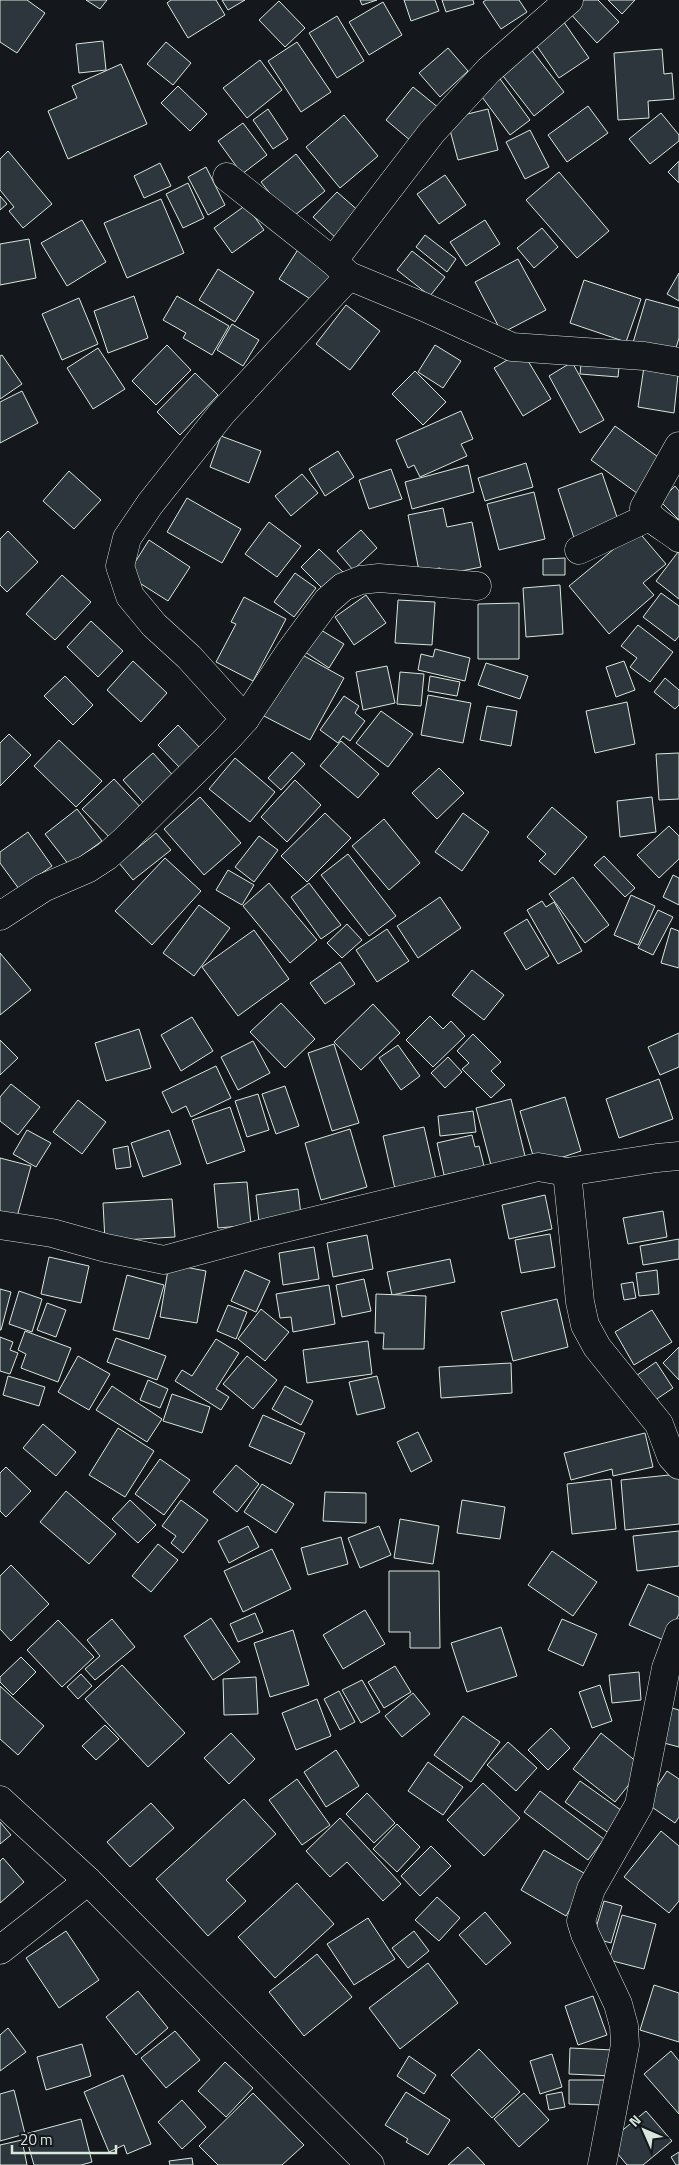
<svg xmlns="http://www.w3.org/2000/svg" width="679" height="2165" font-family="'Titillium Web',sans-serif">
<style>
.building{fill:#2c363c;stroke:#d8e6dc}
.lines{fill:none;stroke-linecap:round;stroke-linejoin:round}
.street-casing{stroke:#d8e6dc;stroke-width:29}
.street{stroke:#14181c;stroke-width:28}
</style>
<rect width="100%" height="100%" fill="#14181c"/>
<g class="building">
<path d="M0 0H27L45 13 17 53 0 42Z"/>
<path d="M86 0H107L100 9Z"/>
<path d="M171 0H216L225 15 188 38 167 3Z"/>
<path d="M222 0H245L228 10Z"/>
<path d="M360 0H377L362 5Z"/>
<path d="M404 0H435L439 11 411 21Z"/>
<path d="M442 0H473L474 4 446 12Z"/>
<path d="M486 0H519L527 12 501 29 483 2Z"/>
<path d="M578 0H598L619 22 597 43 567 10Z"/>
<path d="M608 0H635L622 14Z"/>
<path d="M279 1 305 28 285 47 259 20Z"/>
<path d="M383 2 402 35 369 55 349 22Z"/>
<path d="M337 16 364 61 337 78 309 33Z"/>
<path d="M561 18 589 58 559 78 532 39Z"/>
<path d="M103 41 106 70 79 73 76 44Z"/>
<path d="M166 42 191 63 173 85 147 64Z"/>
<path d="M297 42 331 92 301 112 268 61Z"/>
<path d="M448 48 468 71 440 97 419 73Z"/>
<path d="M530 48 564 92 534 116 500 72Z"/>
<path d="M662 49 664 74 672 73 674 99 648 101 649 118 618 120 614 53Z"/>
<path d="M260 60 282 90 247 118 223 88Z"/>
<path d="M121 64 147 124 68 159 48 111 77 98 72 86Z"/>
<path d="M495 72 530 120 510 135 474 86Z"/>
<path d="M178 86 207 114 190 131 161 103Z"/>
<path d="M413 87 445 113 417 146 386 120Z"/>
<path d="M588 106 608 133 567 162 548 135Z"/>
<path d="M268 109 288 139 273 149 253 120Z"/>
<path d="M488 109 498 150 458 160 447 119Z"/>
<path d="M661 113 679 135V141L650 164 629 139Z"/>
<path d="M344 115 378 156 340 188 306 147Z"/>
<path d="M243 123 267 155 242 174 218 141Z"/>
<path d="M530 130 549 167 525 179 506 142Z"/>
<path d="M8 151 52 204 23 228 9 211 14 207 0 190V159Z"/>
<path d="M296 154 325 191 290 219 261 182Z"/>
<path d="M679 161V183L668 172Z"/>
<path d="M160 163 171 186 144 198 134 176Z"/>
<path d="M206 167 225 205 208 215 188 177Z"/>
<path d="M559 172 609 231 577 258 526 200Z"/>
<path d="M445 175 466 205 439 224 417 194Z"/>
<path d="M188 183 204 218 183 228 166 194Z"/>
<path d="M337 192 361 213 337 239 313 217Z"/>
<path d="M0 196 7 204 0 210Z"/>
<path d="M161 199 184 253 127 278 104 223Z"/>
<path d="M246 205 264 230 232 253 214 228Z"/>
<path d="M82 220 106 262 67 286 41 243Z"/>
<path d="M485 220 500 244 466 266 450 242Z"/>
<path d="M542 228 558 247 534 268 517 248Z"/>
<path d="M425 235 456 259 447 272 416 247Z"/>
<path d="M29 239 36 278 0 285V244Z"/>
<path d="M299 248 334 271 315 302 279 279Z"/>
<path d="M412 251 445 277 430 296 397 270Z"/>
<path d="M518 259 546 310 502 333 475 282Z"/>
<path d="M218 269 254 292 235 322 199 300Z"/>
<path d="M679 273V301L667 294Z"/>
<path d="M584 280 641 299 626 342 570 323Z"/>
<path d="M134 296 148 338 108 353 94 311Z"/>
<path d="M177 296 229 326 212 355 183 338 186 333 163 320Z"/>
<path d="M79 298 98 344 62 360 42 314Z"/>
<path d="M646 299 679 308V338L673 358 632 346Z"/>
<path d="M346 305 380 331 350 370 316 344Z"/>
<path d="M232 324 259 340 243 366 217 350Z"/>
<path d="M167 345 191 370 156 405 132 381Z"/>
<path d="M435 345 461 361 443 388 418 372Z"/>
<path d="M98 348 125 389 93 409 67 368Z"/>
<path d="M522 351 551 399 523 416 494 368Z"/>
<path d="M582 354 620 358 618 377 580 374Z"/>
<path d="M2 355 22 384 0 399V356Z"/>
<path d="M645 360 679 365 674 413 638 407Z"/>
<path d="M572 362 604 420 580 433 549 376Z"/>
<path d="M415 371 446 402 423 425 392 394Z"/>
<path d="M195 373 218 395 180 435 157 412Z"/>
<path d="M22 391 38 423 0 443V402Z"/>
<path d="M461 411 473 439 461 444 467 456 420 477 414 465 408 468 396 440Z"/>
<path d="M615 426 665 462 641 496 591 460Z"/>
<path d="M221 436 261 451 249 483 210 467Z"/>
<path d="M338 451 354 477 325 496 309 469Z"/>
<path d="M526 463 533 487 485 501 478 478Z"/>
<path d="M468 465 474 492 412 509 405 482Z"/>
<path d="M391 469 402 499 369 509 359 480Z"/>
<path d="M69 471 101 500 74 529 43 501Z"/>
<path d="M602 473 619 523 574 538 558 489Z"/>
<path d="M302 474 318 493 291 516 275 496Z"/>
<path d="M675 486 679 491V520L660 501Z"/>
<path d="M534 492 545 539 499 550 487 504Z"/>
<path d="M187 498 241 529 222 563 167 532Z"/>
<path d="M443 508 447 527 472 522 481 567 442 575 440 568 419 571 408 515Z"/>
<path d="M269 522 301 546 277 577 245 554Z"/>
<path d="M361 530 377 548 353 570 337 551Z"/>
<path d="M637 530 666 564 643 583 654 595 609 634 569 586Z"/>
<path d="M8 531 38 562 7 592 0 585V539Z"/>
<path d="M149 540 190 567 168 601 127 575Z"/>
<path d="M319 549 343 572 325 591 301 567Z"/>
<path d="M678 552 679 553V599L656 581Z"/>
<path d="M565 558V575H543V559Z"/>
<path d="M295 573 316 588 294 617 274 602Z"/>
<path d="M62 575 91 602 55 640 26 614Z"/>
<path d="M560 585 563 634 526 637 523 588Z"/>
<path d="M661 593 679 606V636L675 641 643 617Z"/>
<path d="M366 595 386 623 354 645 335 617Z"/>
<path d="M244 597 286 619 253 681 216 662 236 624 231 622Z"/>
<path d="M398 600 435 602 432 645 395 643Z"/>
<path d="M519 603V659H478V604Z"/>
<path d="M91 621 123 651 98 677 67 647Z"/>
<path d="M638 625 673 652 650 682 630 667 637 658 621 646Z"/>
<path d="M316 627 344 644 329 668 302 650Z"/>
<path d="M435 649 470 658 465 681 418 670 421 654 433 657Z"/>
<path d="M297 652 344 678 310 740 262 715Z"/>
<path d="M133 661 167 693 141 722 107 690Z"/>
<path d="M624 661 635 690 616 697 606 667Z"/>
<path d="M486 663 528 676 520 699 478 685Z"/>
<path d="M387 666 395 703 363 710 356 672Z"/>
<path d="M400 672 424 674 421 706 397 704Z"/>
<path d="M65 676 93 705 73 725 44 696Z"/>
<path d="M430 676 460 682 457 696 428 691Z"/>
<path d="M665 678 679 690V705L675 709 654 692Z"/>
<path d="M428 695 471 703 463 743 421 735Z"/>
<path d="M344 696 359 706 355 713 365 721 350 741 343 736 338 743 320 730Z"/>
<path d="M627 702 635 744 595 753 586 711Z"/>
<path d="M487 706 517 711 511 746 480 740Z"/>
<path d="M381 711 413 734 388 767 356 743Z"/>
<path d="M178 725 202 750 182 770 158 745Z"/>
<path d="M9 734 31 755 0 786V743Z"/>
<path d="M59 740 102 781 76 807 34 766Z"/>
<path d="M341 741 379 774 358 798 320 766Z"/>
<path d="M292 752 305 764 281 790 268 778Z"/>
<path d="M153 753 178 781 148 808 123 780Z"/>
<path d="M679 753V799L659 800 656 754Z"/>
<path d="M235 758 275 792 250 822 209 789Z"/>
<path d="M439 768 464 793 437 819 412 793Z"/>
<path d="M114 779 145 812 114 842 82 809Z"/>
<path d="M295 780 321 805 287 842 261 817Z"/>
<path d="M200 797 241 843 204 875 164 829Z"/>
<path d="M652 797 656 832 620 837 617 801Z"/>
<path d="M552 807 587 837 555 875 539 861 546 854 527 837Z"/>
<path d="M77 809 102 841 69 865 45 834Z"/>
<path d="M325 813 351 838 307 882 281 856Z"/>
<path d="M463 813 489 832 462 871 435 852Z"/>
<path d="M384 819 420 863 389 890 352 846Z"/>
<path d="M669 826 679 836V859L659 878 637 855Z"/>
<path d="M28 832 52 866 19 889 0 863V852Z"/>
<path d="M156 833 171 850 133 880 119 863Z"/>
<path d="M259 836 278 850 254 882 235 867Z"/>
<path d="M348 854 396 916 369 936 321 875Z"/>
<path d="M604 856 635 888 625 897 594 865Z"/>
<path d="M165 858 201 891 152 945 115 911Z"/>
<path d="M228 870 254 885 242 905 216 890Z"/>
<path d="M673 875 679 878V905L663 897Z"/>
<path d="M573 877 609 925 585 943 549 894Z"/>
<path d="M269 883 317 940 290 963 243 906Z"/>
<path d="M309 883 341 925 321 939 291 897Z"/>
<path d="M631 895 655 906 638 945 614 935Z"/>
<path d="M440 897 461 928 418 958 397 926Z"/>
<path d="M542 901 546 907 554 902 582 951 558 964 527 910Z"/>
<path d="M199 905 230 928 194 976 163 953Z"/>
<path d="M658 910 673 917 653 955 638 948Z"/>
<path d="M527 919 549 956 526 970 504 933Z"/>
<path d="M347 924 362 940 342 958 327 943Z"/>
<path d="M671 928 679 931V968L661 963Z"/>
<path d="M387 929 409 961 377 982 356 950Z"/>
<path d="M254 930 289 979 238 1016 202 967Z"/>
<path d="M0 953 31 990 0 1015Z"/>
<path d="M340 962 355 984 325 1004 310 983Z"/>
<path d="M472 970 504 995 484 1020 452 995Z"/>
<path d="M281 1003 315 1039 285 1068 250 1032Z"/>
<path d="M373 1004 400 1033 361 1070 334 1042Z"/>
<path d="M430 1016 443 1029 451 1021 465 1036 433 1067 406 1040Z"/>
<path d="M192 1017 213 1051 181 1071 161 1035Z"/>
<path d="M139 1029 151 1068 106 1081 95 1043Z"/>
<path d="M679 1033V1067L660 1075 648 1047Z"/>
<path d="M473 1034 501 1062 491 1071 505 1085 491 1098 462 1069 469 1063 457 1051Z"/>
<path d="M0 1040 18 1058 0 1075Z"/>
<path d="M253 1041 270 1073 238 1090 221 1057Z"/>
<path d="M334 1044 359 1123 332 1131 308 1053Z"/>
<path d="M398 1045 420 1076 401 1090 379 1058Z"/>
<path d="M448 1057 462 1072 445 1088 431 1073Z"/>
<path d="M216 1066 231 1098 191 1117 186 1106 172 1113 162 1092Z"/>
<path d="M659 1079 673 1119 619 1138 606 1099Z"/>
<path d="M11 1084 40 1107 18 1135 0 1121V1097Z"/>
<path d="M285 1086 299 1126 276 1134 262 1094Z"/>
<path d="M258 1094 269 1130 247 1137 235 1101Z"/>
<path d="M565 1097 581 1151 536 1166 520 1111Z"/>
<path d="M511 1099 526 1160 492 1169 476 1108Z"/>
<path d="M78 1100 106 1122 82 1154 53 1132Z"/>
<path d="M230 1107 245 1151 207 1164 192 1120Z"/>
<path d="M473 1111 476 1132 440 1136 438 1116Z"/>
<path d="M424 1127 436 1180 395 1189 383 1136Z"/>
<path d="M350 1129 367 1187 321 1200 305 1143Z"/>
<path d="M27 1130 51 1143 36 1167 13 1154Z"/>
<path d="M169 1130 181 1164 143 1177 131 1143Z"/>
<path d="M472 1135 475 1147 479 1146 484 1166 444 1175 437 1143Z"/>
<path d="M128 1146 131 1167 116 1169 113 1149Z"/>
<path d="M0 1158 31 1166 15 1224 0 1220Z"/>
<path d="M247 1182 251 1225 218 1228 214 1184Z"/>
<path d="M298 1189 301 1215 259 1222 256 1195Z"/>
<path d="M545 1195 552 1229 509 1239 502 1205Z"/>
<path d="M172 1199 175 1237 105 1241 103 1203Z"/>
<path d="M663 1211 667 1237 628 1244 623 1218Z"/>
<path d="M550 1234 555 1267 521 1273 515 1240Z"/>
<path d="M367 1235 373 1269 333 1277 327 1243Z"/>
<path d="M679 1239V1259L643 1265 640 1246Z"/>
<path d="M314 1247 319 1279 283 1285 279 1253Z"/>
<path d="M49 1257 89 1266 81 1303 41 1294Z"/>
<path d="M450 1259 455 1282 392 1295 387 1272Z"/>
<path d="M169 1264 206 1271 197 1323 160 1317Z"/>
<path d="M245 1270 270 1281 256 1312 231 1301Z"/>
<path d="M657 1270 659 1294 639 1296 636 1273Z"/>
<path d="M127 1275 164 1285 149 1339 113 1330Z"/>
<path d="M364 1279 371 1311 342 1317 336 1285Z"/>
<path d="M633 1282 636 1298 624 1300 621 1284Z"/>
<path d="M329 1285 335 1324 293 1332 291 1317 280 1318 276 1294Z"/>
<path d="M0 1289 11 1292 1 1330H0Z"/>
<path d="M19 1291 42 1299 32 1332 9 1324Z"/>
<path d="M376 1294 426 1296 424 1349H383L384 1333H375Z"/>
<path d="M557 1299 568 1347 513 1361 501 1312Z"/>
<path d="M47 1303 66 1310 56 1337 37 1330Z"/>
<path d="M228 1305 247 1312 236 1339 217 1331Z"/>
<path d="M261 1309 289 1332 265 1361 238 1339Z"/>
<path d="M652 1310 672 1342 634 1365 615 1332Z"/>
<path d="M25 1331 71 1348 58 1382 21 1368 26 1354 18 1350Z"/>
<path d="M0 1337 13 1342 10 1350 18 1353 10 1374 0 1371Z"/>
<path d="M116 1338 166 1356 157 1380 107 1362Z"/>
<path d="M216 1339 239 1353 216 1389 229 1397 221 1410 175 1381 182 1370 192 1376Z"/>
<path d="M368 1341 372 1374 307 1383 303 1350Z"/>
<path d="M679 1347V1380L663 1363Z"/>
<path d="M78 1356 110 1374 89 1410 58 1392Z"/>
<path d="M247 1356 277 1380 253 1409 223 1384Z"/>
<path d="M656 1362 673 1388 648 1405 630 1380Z"/>
<path d="M511 1363 512 1393 441 1398 439 1367Z"/>
<path d="M8 1376 45 1387 39 1406 3 1395Z"/>
<path d="M377 1376 385 1408 357 1415 349 1382Z"/>
<path d="M148 1380 168 1389 160 1408 140 1400Z"/>
<path d="M112 1386 162 1419 147 1442 96 1410Z"/>
<path d="M285 1386 313 1401 301 1425 272 1409Z"/>
<path d="M172 1394 210 1407 202 1433 163 1421Z"/>
<path d="M263 1415 305 1433 291 1464 249 1446Z"/>
<path d="M43 1424 76 1452 56 1476 23 1448Z"/>
<path d="M118 1428 154 1451 125 1497 89 1475Z"/>
<path d="M418 1432 432 1461 411 1472 397 1442Z"/>
<path d="M645 1433 653 1467 613 1476 612 1469 571 1480 564 1453Z"/>
<path d="M160 1459 190 1480 164 1515 135 1494Z"/>
<path d="M236 1465 259 1484 237 1512 213 1492Z"/>
<path d="M6 1467 31 1491 6 1517 0 1511V1473Z"/>
<path d="M679 1474V1524L625 1530 621 1480Z"/>
<path d="M611 1479 616 1529 572 1534 567 1484Z"/>
<path d="M262 1484 294 1504 276 1533 244 1512Z"/>
<path d="M66 1491 116 1534 89 1564 40 1522Z"/>
<path d="M325 1492 366 1493V1523L323 1521Z"/>
<path d="M130 1500 156 1525 138 1543 112 1519Z"/>
<path d="M181 1500 208 1520 183 1553 171 1543 176 1536 162 1526Z"/>
<path d="M462 1500 505 1507 500 1539 457 1533Z"/>
<path d="M400 1519 439 1526 433 1564 394 1558Z"/>
<path d="M248 1526 259 1547 229 1563 218 1541Z"/>
<path d="M379 1526 391 1555 360 1568 348 1538Z"/>
<path d="M679 1531V1566L637 1571 633 1536Z"/>
<path d="M341 1537 348 1564 308 1575 301 1548Z"/>
<path d="M158 1544 178 1560 151 1592 132 1576Z"/>
<path d="M272 1549 291 1589 243 1612 224 1571Z"/>
<path d="M552 1551 597 1582 573 1616 528 1585Z"/>
<path d="M11 1565 49 1604 11 1641 0 1629V1576Z"/>
<path d="M389 1571H439L440 1648H410V1632H389Z"/>
<path d="M648 1584 679 1597V1614L666 1641 629 1625Z"/>
<path d="M365 1610 385 1644 343 1669 323 1635Z"/>
<path d="M255 1613 263 1632 238 1642 230 1624Z"/>
<path d="M211 1618 240 1662 213 1680 184 1636Z"/>
<path d="M112 1619 135 1647 95 1680 85 1669 100 1656 87 1640Z"/>
<path d="M562 1619 597 1634 583 1666 548 1650Z"/>
<path d="M58 1620 94 1657 62 1687 27 1650Z"/>
<path d="M501 1627 517 1676 467 1692 451 1643Z"/>
<path d="M293 1630 309 1685 270 1697 254 1643Z"/>
<path d="M21 1657 36 1672 13 1695 0 1682V1677Z"/>
<path d="M122 1665 185 1733 148 1767 85 1699Z"/>
<path d="M395 1666 411 1692 384 1708 368 1682Z"/>
<path d="M639 1672 641 1700 612 1703 609 1675Z"/>
<path d="M81 1674 92 1686 78 1699 67 1687Z"/>
<path d="M256 1677 258 1714 224 1715 223 1679Z"/>
<path d="M362 1680 380 1712 361 1723 342 1690Z"/>
<path d="M600 1685 612 1721 592 1728 579 1692Z"/>
<path d="M0 1686 44 1726 18 1755 0 1739Z"/>
<path d="M339 1691 355 1722 340 1730 324 1699Z"/>
<path d="M413 1693 430 1714 402 1737 385 1716Z"/>
<path d="M317 1699 331 1736 296 1750 282 1713Z"/>
<path d="M672 1708 679 1710V1747L664 1743Z"/>
<path d="M463 1716 500 1742 471 1782 434 1755Z"/>
<path d="M105 1725 119 1739 96 1760 82 1746Z"/>
<path d="M551 1728 570 1748 548 1770 528 1750Z"/>
<path d="M231 1733 255 1759 229 1784 204 1758Z"/>
<path d="M601 1733 643 1767 615 1802 573 1769Z"/>
<path d="M508 1742 537 1768 516 1791 487 1765Z"/>
<path d="M336 1750 359 1786 326 1807 304 1772Z"/>
<path d="M428 1762 463 1787 443 1815 408 1791Z"/>
<path d="M667 1771 679 1779V1817L675 1823 646 1803Z"/>
<path d="M297 1779 330 1825 302 1845 269 1800Z"/>
<path d="M580 1781 625 1813 610 1834 565 1802Z"/>
<path d="M483 1783 520 1818 484 1856 447 1820Z"/>
<path d="M540 1791 604 1839 588 1860 524 1812Z"/>
<path d="M367 1793 395 1823 374 1843 346 1814Z"/>
<path d="M244 1799 276 1834 226 1880 246 1901 208 1936 156 1879Z"/>
<path d="M151 1803 174 1828 130 1867 107 1842Z"/>
<path d="M340 1818 401 1884 383 1901 347 1862 330 1877 306 1851Z"/>
<path d="M0 1822 11 1835 0 1844Z"/>
<path d="M397 1824 420 1847 397 1872 373 1849Z"/>
<path d="M661 1831 679 1846V1901L669 1913 624 1877Z"/>
<path d="M431 1846 451 1866 420 1896 401 1876Z"/>
<path d="M544 1850 589 1876 566 1916 521 1890Z"/>
<path d="M3 1858 24 1882 0 1903V1861Z"/>
<path d="M297 1883 334 1924 275 1978 238 1937Z"/>
<path d="M437 1897 460 1918 439 1941 415 1920Z"/>
<path d="M604 1901 622 1906 611 1943 593 1938Z"/>
<path d="M485 1912 511 1943 486 1965 459 1935Z"/>
<path d="M622 1915 656 1924 644 1969 609 1960Z"/>
<path d="M368 1918 395 1959 354 1985 327 1944Z"/>
<path d="M66 1931 99 1980 59 2008 26 1958Z"/>
<path d="M414 1931 429 1951 408 1968 392 1948Z"/>
<path d="M317 1954 352 1997 304 2036 269 1992Z"/>
<path d="M428 1963 458 2003 400 2049 369 2008Z"/>
<path d="M654 1985 679 1993V2042L640 2030Z"/>
<path d="M138 1991 168 2028 136 2055 106 2017Z"/>
<path d="M593 1996 607 2035 578 2045 565 2006Z"/>
<path d="M8 2028 26 2052 0 2071V2035Z"/>
<path d="M175 2031 200 2060 166 2088 141 2058Z"/>
<path d="M82 2044 91 2076 46 2090 37 2057Z"/>
<path d="M570 2048 613 2050 612 2076 569 2074Z"/>
<path d="M479 2049 520 2092 492 2118 451 2075Z"/>
<path d="M671 2051 679 2061V2114L644 2074Z"/>
<path d="M552 2054 562 2087 540 2094 530 2061Z"/>
<path d="M409 2056 436 2075 424 2094 397 2076Z"/>
<path d="M225 2062 253 2088 226 2117 198 2091Z"/>
<path d="M123 2075 151 2144 127 2154 124 2145 109 2152 84 2092Z"/>
<path d="M569 2080H607L606 2105 569 2104Z"/>
<path d="M14 2090 25 2134 0 2141V2094Z"/>
<path d="M406 2092 450 2120 428 2155 406 2142 408 2139 385 2125Z"/>
<path d="M562 2092 565 2107 549 2110 546 2095Z"/>
<path d="M253 2093 304 2145 282 2165H218L199 2146Z"/>
<path d="M524 2093 549 2120 519 2147 494 2119Z"/>
<path d="M182 2100 206 2127 182 2149 158 2122Z"/>
<path d="M646 2111 672 2141 643 2165H627L608 2142Z"/>
<path d="M81 2119 92 2162 81 2165H34L25 2134Z"/>
<path d="M22 2140 27 2165H0V2145Z"/>
<path d="M468 2147 485 2165H448Z"/>
<path d="M679 2152V2165H676L671 2157Z"/>
<path d="M192 2158 193 2165H170L169 2161Z"/>
</g>
<g class="lines">
<defs>
<g id="street">
<path d="M227 177 333 261 349 276 424 307 512 347 644 356 679 362"/>
<path d="M333 261 432 132 489 70 569 0"/>
<path d="M679 446 644 508C651 522 667 528 679 538"/>
<path d="M579 550 649 517"/>
<path d="M245 719 189 657 154 625 130 596 120 566 127 538 150 504 222 413 349 276"/>
<path d="M0 916 43 888 87 869 107 856 125 840 226 740 245 719 291 650 327 601 343 587 361 580 379 578 477 586"/>
<path d="M567 1172 580 1302 585 1325 597 1347 659 1424 671 1456 679 1465"/>
<path d="M0 1225 52 1233 106 1248 164 1260 256 1235 538 1167 567 1172 657 1158 679 1156"/>
<path d="M0 1800 88 1881 370 2165"/>
<path d="M0 1950 88 1881"/>
<path d="M602 2165 625 2045 624 2026 618 2004 585 1934 581 1921 591 1889 639 1805 666 1668 679 1633"/>
</g>
</defs>
<use href="#street" class="street-casing"/>
<use href="#street" class="street"/>
</g>
<g transform="translate(644 2130) rotate(315)" stroke="#14181c" stroke-width="4" paint-order="stroke">
<path d="M0-4L9 19L0 12L-9 19Z" fill="#d8e6dc"/>
<text y="-8" font-size="14" font-weight="bold" text-anchor="middle" fill="#d8e6dc">N</text>
</g>
<path d="M12 2145v8h104v-8" fill="none" stroke="#d8e6dc" stroke-width="2.5"/>
<text x="20" y="2145" font-size="15" fill="#d8e6dc" stroke="#14181c" stroke-width="4" paint-order="stroke">20 m</text>
</svg>
